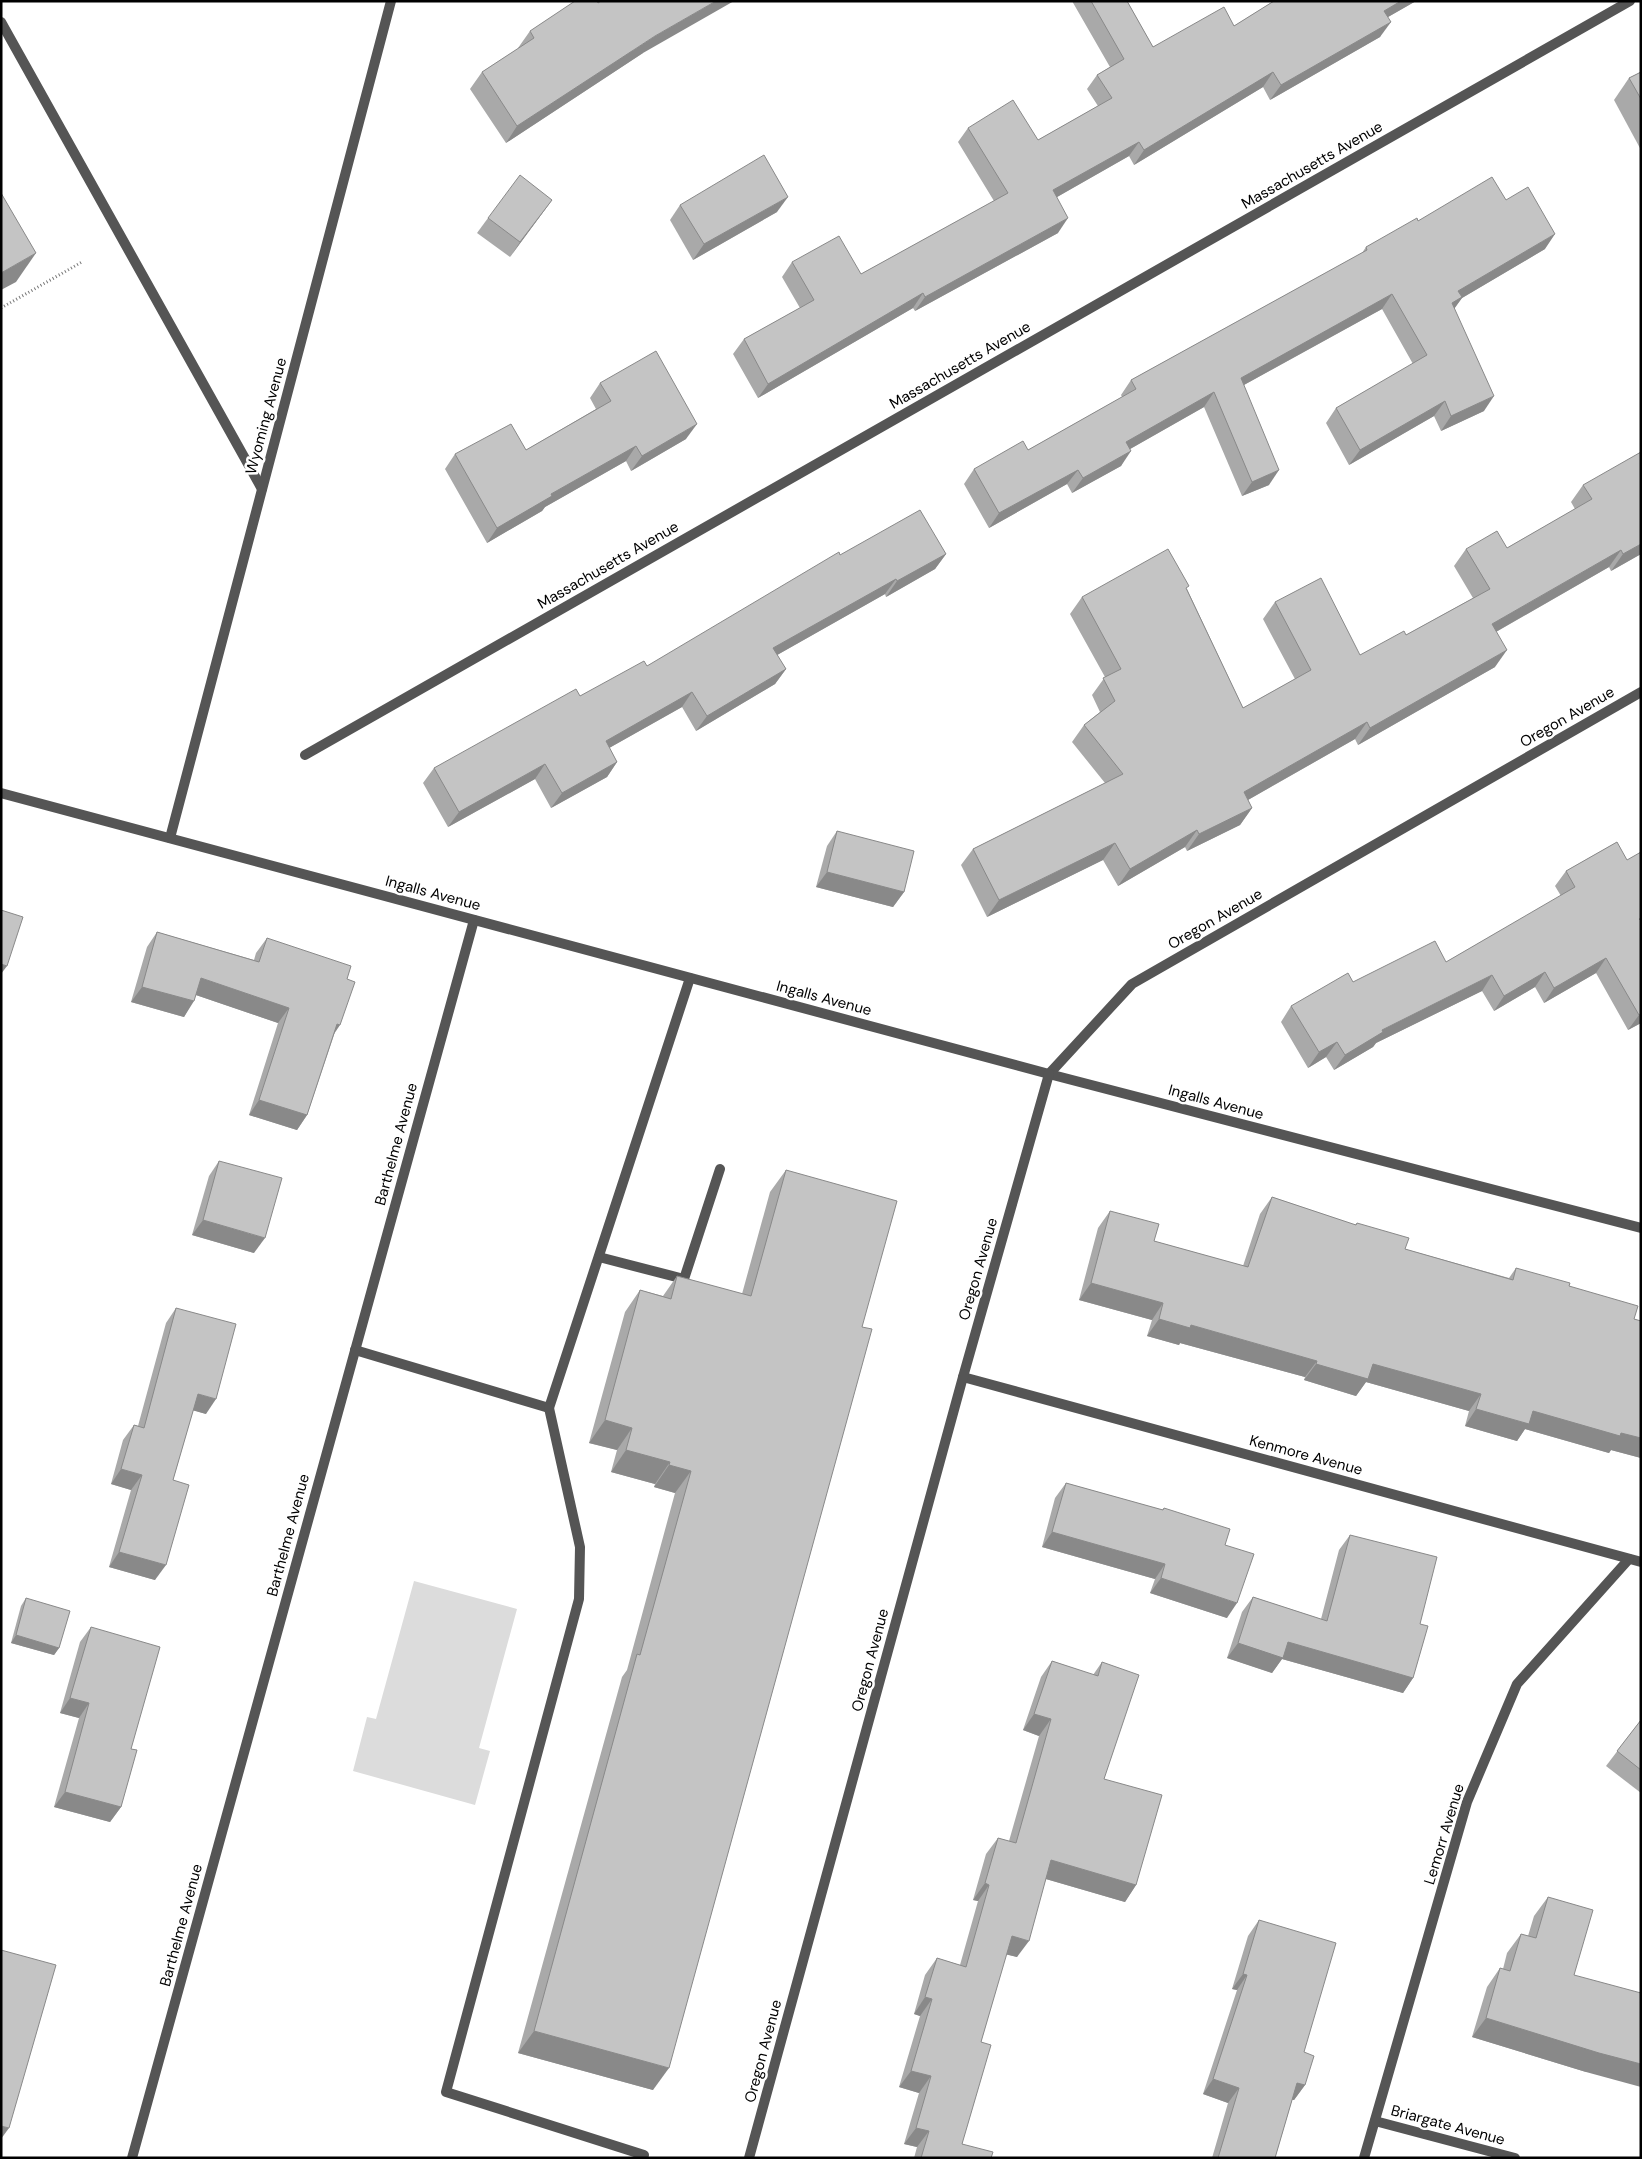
<svg xmlns="http://www.w3.org/2000/svg" width="1642" height="2159" font-family="'DM Sans',sans-serif">
<style>
.green{fill:#dcdcdc}
.lines{fill:none;stroke-linecap:round;stroke-linejoin:round}
.path{stroke:#777;stroke-width:3;stroke-dasharray:1 2.5;stroke-linecap:butt}
.service{stroke:#555;stroke-width:10}
.minor{stroke:#555;stroke-width:10}
.tertiary{stroke:#555;stroke-width:10}
.wall{fill:#a9a9a9}
.shaded-wall{fill:#898989}
.building{fill:#c4c4c4;stroke:#898989}
.labels{text-anchor:middle;dominant-baseline:central;stroke-width:5;stroke-linejoin:round;paint-order:stroke}
.street-label{font-size:15px;fill:#000;stroke:#fff}
</style>
<rect width="100%" height="100%" fill="#fff"/>
<path class="green" d="M414 1581 517 1609 479 1748 490 1751 475 1805 353 1771 367 1717 376 1719Z"/>
<g class="lines">
<path class="path" d="M1 308 82 262"/>
<g class="service">
<path d="M1 22 262 489"/>
<path d="M599 1257 684 1279 720 1169"/>
<path d="M355 1350 549 1408 690 978"/>
<path d="M549 1408 580 1547 579 1599 446 2092 644 2155 643 2158"/>
</g>
<g class="minor">
<path d="M305 755 1630 1"/>
<path d="M170 838 391 1"/>
<path d="M1049 1074 1132 984 1641 692"/>
<path d="M963 1377 1641 1562"/>
<path d="M1375 2121 1515 2158"/>
<path d="M132 2158 474 920"/>
<path d="M1364 2158 1467 1802 1517 1684 1629 1559"/>
</g>
<g class="tertiary">
<path d="M1 793 1049 1074 1641 1228"/>
<path d="M749 2158 963 1377 1049 1074"/>
</g>
</g>
<g class="wall">
<path d="M1072 1H1127L1153 47 1234 26 1274 1H1416L1388 17 1380 37 1270 100 1263 87 1134 165 1129 156 1057 197 1058 233 915 311 913 308 758 398 733 354 744 339 800 308 782 277 792 262 861 274 994 201 958 142 968 128 1038 140 1098 106 1087 89 1097 75 1110 67Z"/>
<path d="M530 31 643 53 506 143 470 89 482 72 519 48H518Z"/>
<path d="M1641 72V150L1614 100 1629 78Z"/>
<path d="M552 200 510 257 477 233 488 218Z"/>
<path d="M1506 200 1545 249 1462 298 1454 308 1484 411 1441 431 1434 416 1349 465 1326 423 1336 408 1413 364 1382 309 1244 385 1269 485 1242 496 1204 407 1130 449 1121 466 1072 493 1067 484 989 528 964 484 974 469 1028 450 1122 397 1121 395 1131 380 1362 253 1366 247 1418 221Z"/>
<path d="M680 205 777 212 693 260 670 220Z"/>
<path d="M600 383 686 439 631 471 626 461 545 507 542 511 487 543 445 469 455 454 526 450 596 409 590 398Z"/>
<path d="M1583 485 1641 554 1611 571 1609 567 1496 632 1495 667 1358 745 1355 739 1248 800 1252 808 1240 825 1187 851 1185 847 1118 886 1103 860 987 917 961 865 973 849 1105 783 1072 742 1084 725 1100 712 1092 695 1105 677 1070 614 1082 597 1187 589 1243 708 1295 679 1263 619 1275 602 1360 655 1406 635 1473 598 1454 566 1466 549 1507 548 1575 509 1571 502Z"/>
<path d="M946 554 935 569 886 597 885 594 777 655 786 669 775 684 696 731 682 707 609 748 617 762 607 777 551 808 535 779 448 827 423 783 434 768 580 696 647 666Z"/>
<path d="M837 831 904 892 893 907 816 887 827 846Z"/>
<path d="M1617 842 1641 1023 1628 1030 1596 973 1544 1003 1535 987 1494 1011 1482 991 1376 1043 1373 1047 1334 1070 1326 1057 1308 1068 1281 1022 1291 1006 1353 982 1446 962 1561 896 1555 886 1566 871Z"/>
<path d="M157 932 254 960 256 953 267 938 347 979 334 1035 307 1115 297 1130 249 1115 278 1023 196 995 184 1017 131 1002 147 947Z"/>
<path d="M219 1161 254 1253 192 1235 209 1176Z"/>
<path d="M786 1170 653 2090 518 2053 622 1677 627 1670 675 1493 654 1487 655 1484 611 1472 617 1450 589 1443 625 1312 640 1290 663 1296 677 1276 742 1294 770 1192Z"/>
<path d="M1272 1197 1355 1225 1357 1223 1405 1249 1509 1278 1516 1268 1569 1286 1634 1319 1641 1321V1458L1611 1450 1609 1453 1525 1429 1517 1441 1465 1426 1469 1411 1366 1382 1356 1396 1304 1380 1305 1377 1180 1343 1179 1345 1147 1336 1152 1320 1079 1300 1098 1228 1110 1211 1154 1241 1243 1266 1260 1214Z"/>
<path d="M176 1308 206 1414 193 1410 173 1480 155 1580 109 1567 131 1490 111 1484 123 1440 134 1425 138 1426 166 1323Z"/>
<path d="M1066 1483 1162 1510 1164 1508 1225 1545 1227 1618 1150 1593 1155 1579 1042 1547 1055 1498Z"/>
<path d="M1350 1535 1420 1624 1413 1678 1403 1693 1282 1659 1272 1673 1227 1658 1242 1612 1253 1597 1321 1619 1339 1550Z"/>
<path d="M26 1598 59 1648 54 1655 11 1643 21 1606Z"/>
<path d="M91 1627 131 1749 121 1807 110 1822 54 1807 79 1718 60 1713 80 1642Z"/>
<path d="M1052 1661 1093 1675 1102 1662 1104 1779 1136 1885 1125 1902 1046 1879 1017 1957 1006 1954 981 2042 962 2144 991 2158H914L917 2147 904 2144 919 2093 899 2087 920 2016 914 2014 925 1975 937 1958 960 1965 978 1901 973 1900 986 1854 998 1838 1009 1841 1039 1736 1023 1730 1041 1677Z"/>
<path d="M1641 1720V1793L1606 1766Z"/>
<path d="M1548 1897 1574 1975 1586 2072 1472 2037 1487 1987 1500 1968 1503 1969 1507 1953 1521 1934 1528 1936 1534 1916Z"/>
<path d="M1259 1920 1304 2052 1305 2085 1294 2100H1292L1275 2158H1212L1228 2103 1203 2094 1237 1990 1232 1989 1248 1936Z"/>
</g>
<g class="shaded-wall">
<path d="M716 1H734L643 53 506 143 517 126 655 36Z"/>
<path d="M1401 1H1416L1374 25 1384 11Z"/>
<path d="M1391 22 1380 37 1270 100 1281 85Z"/>
<path d="M1273 72 1263 87 1134 165 1144 150Z"/>
<path d="M1139 142 1129 156 1043 205 1053 190Z"/>
<path d="M788 197 777 212 693 260 704 244Z"/>
<path d="M552 200 541 215 510 257 520 242Z"/>
<path d="M1068 218 1058 233 915 311 925 297Z"/>
<path d="M1555 234 1545 249 1462 298 1452 312 1442 318 1458 291Z"/>
<path d="M36 253 16 282 1 290V273Z"/>
<path d="M923 293 913 308 758 398 768 384Z"/>
<path d="M1392 294 1382 309 1231 392 1241 378Z"/>
<path d="M1214 392 1204 407 1116 457 1126 442Z"/>
<path d="M1494 396 1484 411 1441 431 1451 416Z"/>
<path d="M1445 401 1434 416 1349 465 1360 450Z"/>
<path d="M697 424 686 439 631 471 642 456Z"/>
<path d="M636 446 626 461 545 507 542 511 487 543 497 528 551 494Z"/>
<path d="M1131 451 1121 466 1072 493 1083 478Z"/>
<path d="M1078 470 1067 484 989 528 999 513Z"/>
<path d="M1279 470 1269 485 1242 496 1252 482Z"/>
<path d="M1641 544V554L1611 571 1623 554Z"/>
<path d="M1621 550 1609 567 1480 641 1492 624Z"/>
<path d="M946 554 935 569 886 597 897 581Z"/>
<path d="M896 579 885 594 763 663 773 648Z"/>
<path d="M1507 650 1495 667 1358 745 1370 728Z"/>
<path d="M786 669 775 684 696 731 707 716Z"/>
<path d="M692 692 682 707 595 756 606 741Z"/>
<path d="M1367 722 1355 739 1232 809 1244 792Z"/>
<path d="M617 762 607 777 551 808 562 793Z"/>
<path d="M545 764 535 779 448 827 459 812Z"/>
<path d="M1252 808 1240 825 1187 851 1199 834Z"/>
<path d="M1197 830 1185 847 1118 886 1130 869Z"/>
<path d="M1115 843 1103 860 987 917 999 900Z"/>
<path d="M827 872 904 892 893 907 816 887Z"/>
<path d="M1606 958 1596 973 1544 1003 1554 988Z"/>
<path d="M1 964 7 966 1 974Z"/>
<path d="M1545 972 1535 987 1494 1011 1504 996Z"/>
<path d="M1492 975 1482 991 1376 1043 1373 1047 1334 1070 1345 1055 1382 1030Z"/>
<path d="M201 978 289 1008 278 1023 190 993Z"/>
<path d="M142 987 194 1001 184 1017 131 1002Z"/>
<path d="M1641 1014V1023L1628 1030 1639 1015Z"/>
<path d="M337 1024 340 1025 330 1040Z"/>
<path d="M1337 1042 1326 1057 1308 1068 1319 1052Z"/>
<path d="M259 1100 307 1115 297 1130 249 1115Z"/>
<path d="M203 1220 265 1238 254 1253 192 1235Z"/>
<path d="M1091 1283 1163 1303 1152 1320 1079 1300Z"/>
<path d="M1159 1319 1191 1325 1317 1361 1305 1377 1180 1343 1179 1345 1147 1336Z"/>
<path d="M1316 1364H1373L1481 1394 1469 1411 1366 1382 1356 1396 1304 1380Z"/>
<path d="M198 1394 216 1399 206 1414 188 1409Z"/>
<path d="M1476 1409 1533 1411 1641 1438V1458L1611 1450 1609 1453 1525 1429 1517 1441 1465 1426Z"/>
<path d="M605 1420 632 1428 617 1450 589 1443Z"/>
<path d="M626 1450 670 1462 655 1484 611 1472Z"/>
<path d="M669 1465 691 1471 675 1493 654 1487Z"/>
<path d="M121 1469 142 1475 131 1490 111 1484Z"/>
<path d="M1052 1532 1165 1564 1155 1579 1042 1547Z"/>
<path d="M119 1552 166 1565 155 1580 109 1567Z"/>
<path d="M1161 1578 1237 1603 1227 1618 1150 1593Z"/>
<path d="M16 1635 59 1648 54 1655 11 1643Z"/>
<path d="M1288 1642 1413 1678 1403 1693 1282 1659 1272 1673 1227 1658 1238 1643Z"/>
<path d="M70 1698 89 1703 79 1718 60 1713Z"/>
<path d="M1034 1714 1051 1719 1039 1736 1023 1730Z"/>
<path d="M65 1792 121 1807 110 1822 54 1807Z"/>
<path d="M1051 1860 1136 1885 1125 1902 1039 1877Z"/>
<path d="M985 1883 989 1885 978 1901 973 1900Z"/>
<path d="M1012 1936 1029 1941 1017 1957 1000 1953Z"/>
<path d="M1243 1974 1247 1975 1237 1990 1232 1989Z"/>
<path d="M925 1997 932 1999 920 2016 914 2014Z"/>
<path d="M1486 2018 1641 2064V2087L1586 2072 1472 2037Z"/>
<path d="M534 2031 669 2068 653 2090 518 2053Z"/>
<path d="M911 2071 931 2076 919 2093 899 2087Z"/>
<path d="M1213 2079 1239 2088 1228 2103 1203 2094Z"/>
<path d="M1297 2083 1305 2085 1294 2100 1286 2098Z"/>
<path d="M1 2126 9 2128 1 2139Z"/>
<path d="M916 2128 929 2131 917 2147 904 2144Z"/>
</g>
<g class="building">
<path d="M575 1H597L598 3 601 1H716L655 36 517 126 482 72 534 38 530 31Z"/>
<path d="M1091 1H1127L1153 47 1224 7 1234 26 1274 1H1401L1384 11 1391 22 1281 85 1273 72 1144 150 1139 142 1053 190 1068 218 925 297 923 293 768 384 744 339 814 300 792 262 839 236 861 274 1008 193 968 128 1013 100 1038 140 1112 98 1097 75 1124 59Z"/>
<path d="M1641 72V99L1629 78Z"/>
<path d="M764 155 788 197 704 244 680 205Z"/>
<path d="M520 175 552 200 520 242 488 218Z"/>
<path d="M1492 177 1506 200 1528 187 1555 234 1458 291 1462 297 1452 303 1494 396 1451 416 1445 401 1360 450 1336 408 1427 355 1392 294 1241 378 1279 470 1252 482 1214 392 1126 442 1131 451 1083 478 1078 470 999 513 974 469 1023 441 1028 450 1136 389 1131 380 1367 250 1366 247 1417 218 1418 221Z"/>
<path d="M1 193 36 253 1 273Z"/>
<path d="M656 351 697 424 642 456 636 446 551 494 552 496 497 528 455 454 511 424 526 450 611 401 600 383Z"/>
<path d="M1641 452V544L1623 554 1621 550 1492 624 1507 650 1370 728 1367 722 1244 792 1252 808 1199 834 1197 830 1130 869 1115 843 999 900 973 849 1123 774 1084 725 1115 701 1103 678 1121 669 1082 597 1168 549 1189 586 1186 588 1243 708 1311 670 1275 602 1321 578 1360 655 1404 631 1406 635 1490 589 1466 549 1497 531 1507 548 1592 499 1583 485Z"/>
<path d="M920 510 946 554 897 581 896 579 773 648 786 669 707 716 692 692 606 741 617 762 562 793 545 764 459 812 434 768 576 689 580 696 644 661 647 666 839 552 840 555Z"/>
<path d="M837 831 914 851 904 892 827 872Z"/>
<path d="M1617 842 1627 860 1641 852V918L1639 919 1641 921V1014L1639 1015 1606 958 1554 988 1545 972 1504 996 1492 975 1382 1030 1383 1032 1345 1055 1337 1042 1319 1052 1291 1006 1348 973 1353 982 1435 941 1446 962 1575 887 1566 871Z"/>
<path d="M1 910 23 917 7 966 1 964Z"/>
<path d="M157 932 259 962 267 938 351 966 347 979 355 982 340 1025 337 1024 307 1115 259 1100 289 1008 201 978 194 1001 142 987Z"/>
<path d="M219 1161 282 1178 265 1238 203 1220Z"/>
<path d="M786 1170 897 1201 862 1327 872 1329 669 2068 534 2031 637 1654 640 1655 691 1471 669 1465 670 1462 626 1450 632 1428 605 1420 640 1290 671 1299 677 1276 751 1296Z"/>
<path d="M1272 1197 1356 1225 1357 1223 1409 1238 1405 1249 1513 1280 1516 1268 1570 1283 1569 1286 1638 1306 1634 1319 1641 1321V1438L1621 1433 1620 1436 1533 1411 1529 1424 1476 1409 1481 1394 1373 1364 1368 1379 1316 1364 1317 1361 1191 1325 1190 1328 1159 1319 1163 1303 1091 1283 1110 1211 1159 1224 1154 1241 1248 1267Z"/>
<path d="M176 1308 236 1324 216 1399 198 1394 173 1480 189 1485 166 1565 119 1552 142 1475 121 1469 134 1425 144 1428Z"/>
<path d="M1066 1483 1163 1510 1164 1508 1230 1529 1225 1545 1254 1554 1237 1603 1161 1578 1165 1564 1052 1532Z"/>
<path d="M1350 1535 1437 1557 1420 1624 1428 1626 1413 1678 1288 1642 1283 1658 1238 1643 1253 1597 1327 1621Z"/>
<path d="M26 1598 70 1611 59 1648 16 1635Z"/>
<path d="M91 1627 160 1647 131 1749 137 1750 121 1807 65 1792 89 1703 70 1698Z"/>
<path d="M1052 1661 1098 1676 1102 1662 1139 1675 1104 1779 1162 1795 1136 1885 1051 1860 1029 1941 1012 1936 981 2042 991 2045 962 2144 993 2152 991 2158H921L929 2131 916 2128 931 2076 911 2071 932 1999 925 1997 937 1958 966 1967 989 1885 985 1883 998 1838 1016 1843 1051 1719 1034 1714Z"/>
<path d="M1641 1720V1770L1617 1751Z"/>
<path d="M1548 1897 1593 1910 1574 1975 1641 1993V2064L1599 2053 1486 2018 1500 1968 1510 1971 1521 1934 1536 1938Z"/>
<path d="M1259 1920 1336 1943 1304 2052 1314 2056 1305 2085 1297 2083 1275 2158H1218L1239 2088 1213 2079 1247 1975 1243 1974Z"/>
<path d="M1 1950 56 1965 9 2128 1 2126Z"/>
</g>
<g class="labels">
<g class="street-label">
<text transform="translate(1312 165) rotate(-30)">Massachusetts Avenue</text>
<text transform="translate(960 365) rotate(-30)">Massachusetts Avenue</text>
<text transform="translate(266 416) rotate(-75)">Wyoming Avenue</text>
<text transform="translate(608 565) rotate(-30)">Massachusetts Avenue</text>
<text transform="translate(1567 717) rotate(-30)">Oregon Avenue</text>
<text transform="translate(433 893) rotate(15)">Ingalls Avenue</text>
<text transform="translate(1215 919) rotate(-30)">Oregon Avenue</text>
<text transform="translate(824 998) rotate(15)">Ingalls Avenue</text>
<text transform="translate(1216 1102) rotate(15)">Ingalls Avenue</text>
<text transform="translate(396 1144) rotate(-75)">Barthelme Avenue</text>
<text transform="translate(978 1269) rotate(-74)">Oregon Avenue</text>
<text transform="translate(1306 1455) rotate(15)">Kenmore Avenue</text>
<text transform="translate(288 1535) rotate(-75)">Barthelme Avenue</text>
<text transform="translate(870 1660) rotate(-75)">Oregon Avenue</text>
<text transform="translate(1444 1834) rotate(-73)">Lemorr Avenue</text>
<text transform="translate(181 1925) rotate(-75)">Barthelme Avenue</text>
<text transform="translate(763 2051) rotate(-75)">Oregon Avenue</text>
<text transform="translate(1448 2125) rotate(15)">Briargate Avenue</text>
</g>
</g>
<rect width="1642" height="2159" fill="none" stroke="#000000" stroke-width="5"/>
</svg>
